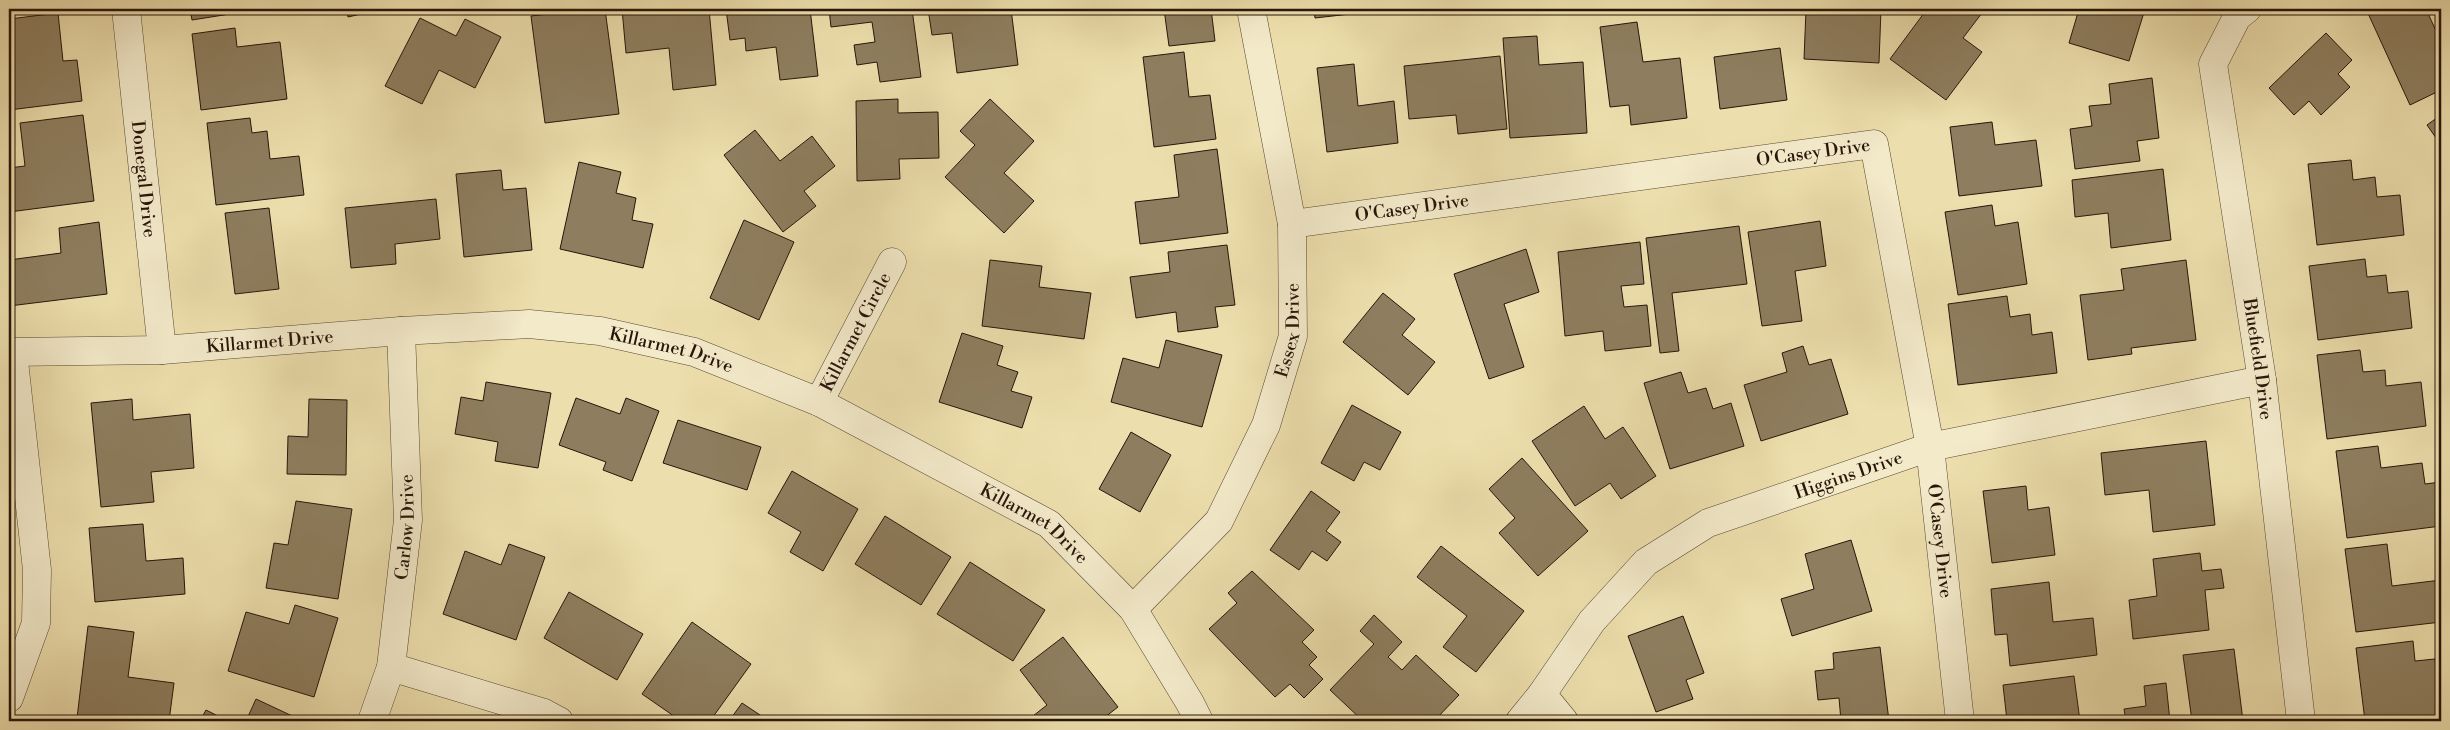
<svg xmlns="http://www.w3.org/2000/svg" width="2450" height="730" font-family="'Libre Bodoni',serif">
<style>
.building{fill:#8e7e5f;stroke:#27150a}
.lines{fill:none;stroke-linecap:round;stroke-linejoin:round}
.minor-casing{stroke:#584833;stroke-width:29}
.tertiary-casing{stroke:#584833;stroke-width:29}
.minor{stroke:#f3eaca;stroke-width:28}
.tertiary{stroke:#f3eaca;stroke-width:28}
.labels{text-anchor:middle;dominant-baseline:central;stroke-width:4;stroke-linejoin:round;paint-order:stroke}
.street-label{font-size:18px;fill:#27150a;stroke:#f3eaca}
</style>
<rect width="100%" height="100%" fill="#eddfad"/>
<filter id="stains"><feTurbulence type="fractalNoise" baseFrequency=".004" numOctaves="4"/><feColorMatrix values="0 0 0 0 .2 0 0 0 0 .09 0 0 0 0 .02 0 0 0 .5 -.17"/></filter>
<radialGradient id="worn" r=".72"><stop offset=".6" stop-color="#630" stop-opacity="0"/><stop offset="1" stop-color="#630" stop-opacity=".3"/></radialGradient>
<g class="building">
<path d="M190 9H229L230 14 192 20Z"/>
<path d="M346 9H383L348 17Z"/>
<path d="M590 9H605L619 114 545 123 531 16Z"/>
<path d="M622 9H709L716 85 673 90 669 48 626 53Z"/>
<path d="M726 9H810L818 76 780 80 776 47 746 51 745 38 730 40Z"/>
<path d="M829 9H912L921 77 880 82 877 62 857 65 854 45 875 42 872 22 831 27Z"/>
<path d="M928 9H1011L1018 65 957 73 952 33 932 35Z"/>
<path d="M1164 9H1211L1215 41 1169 46Z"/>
<path d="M1314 9H1358L1359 13 1315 18Z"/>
<path d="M1852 9H1881L1879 63 1804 59 1806 10 1852 12Z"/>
<path d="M1927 9H1985L1963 38 1982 52 1946 100 1890 59Z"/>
<path d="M2079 9H2145L2129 61 2069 43Z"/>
<path d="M2366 9H2426L2441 42V90L2410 105Z"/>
<path d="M58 13 63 61 77 60 82 101 9 110V72H12L9 19Z"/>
<path d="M420 18 456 36 465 19 501 37 475 88 439 70 422 104 385 86Z"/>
<path d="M1637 22 1643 62 1680 58 1687 118 1631 125 1629 105 1610 107 1600 27Z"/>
<path d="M235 28 237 47 280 42 287 99 201 110 192 34Z"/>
<path d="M2326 33 2352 60 2338 74 2350 87 2321 115 2309 101 2294 115 2269 88Z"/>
<path d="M1537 36 1539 65 1583 62 1587 133 1510 138 1503 38Z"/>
<path d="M1780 48 1787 100 1720 109 1714 57Z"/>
<path d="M1184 52 1189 97 1210 95 1216 139 1154 147 1143 57Z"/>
<path d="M1500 56 1507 129 1458 134 1456 115 1409 119 1404 66Z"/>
<path d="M1354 64 1358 106 1394 101 1398 143 1327 152 1317 68Z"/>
<path d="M2152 78 2159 138 2137 141 2140 161 2075 169 2070 129 2092 126 2089 106 2111 104 2109 84Z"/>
<path d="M898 99V113L938 112 939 158 899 159 900 179 857 181 856 101Z"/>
<path d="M990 99 1034 141 1004 173 1034 201 1004 233 945 177 975 145 960 131Z"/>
<path d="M83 115 94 201 9 212V168L25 166 20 123Z"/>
<path d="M2441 115V145L2427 125Z"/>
<path d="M250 118 252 133 267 131 270 159 299 156 304 195 216 205 207 123Z"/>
<path d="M1992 122 1995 145 2036 140 2042 186 1959 196 1950 127Z"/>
<path d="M755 130 780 161 812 136 835 166 804 191 816 206 783 232 724 155Z"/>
<path d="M1217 149 1228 233 1140 244 1135 202 1179 197 1174 155Z"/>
<path d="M2351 160 2353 180 2375 177 2377 197 2400 195 2404 235 2317 245 2308 164Z"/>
<path d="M579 162 621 172 616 193 636 198 632 220 653 224 643 268 560 249Z"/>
<path d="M2163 169 2171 240 2111 248 2108 213 2075 217 2072 180Z"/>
<path d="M501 170 503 190 526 188 532 250 464 257 456 174Z"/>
<path d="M2441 198V215L2436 200Z"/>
<path d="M436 199 440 239 395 244 396 264 351 268 345 208Z"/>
<path d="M1992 205 1995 226 2018 222 2027 284 1958 295 1945 212Z"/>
<path d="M269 208 279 289 235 294 225 213Z"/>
<path d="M744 220 794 242 759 320 710 298Z"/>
<path d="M1820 221 1826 266 1795 271 1802 321 1762 326 1748 232Z"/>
<path d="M99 222 107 294 9 306V260L61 253 59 228Z"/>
<path d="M1739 226 1747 284 1672 293 1679 351 1660 353 1646 238Z"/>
<path d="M1640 242 1644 284 1621 286 1624 307 1647 305 1651 346 1605 351 1603 331 1565 336 1558 252Z"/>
<path d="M1227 245 1235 305 1215 307 1218 327 1178 332 1176 312 1136 318 1130 277 1170 272 1168 252Z"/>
<path d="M1526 249 1539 292 1504 304 1524 367 1489 379 1454 274Z"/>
<path d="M2365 259 2367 277 2386 275 2388 293 2408 291 2412 328 2318 340 2309 266Z"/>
<path d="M990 260 1042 266 1039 287 1091 293 1084 339 982 326Z"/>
<path d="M2186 260 2196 340 2131 348 2132 354 2088 360 2080 295 2124 290 2121 269Z"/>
<path d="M1383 293 1415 319 1402 335 1435 362 1408 395 1343 342Z"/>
<path d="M2007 296 2010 317 2030 314 2032 335 2052 332 2057 373 1958 385 1948 304Z"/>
<path d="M962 333 1003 346 997 365 1018 372 1011 391 1032 397 1022 428 939 402Z"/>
<path d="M1166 340 1222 355 1202 427 1111 402 1123 358 1159 368Z"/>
<path d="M1803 346 1809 365 1831 359 1848 414 1761 441 1744 385 1787 372 1782 353Z"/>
<path d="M2360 350 2363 372 2385 370 2386 386 2421 382 2426 426 2327 439 2317 355Z"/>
<path d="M1681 372 1688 393 1706 388 1713 409 1731 403 1744 446 1670 469 1644 383Z"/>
<path d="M486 382 551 393 538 468 495 461 498 442 455 434 461 397 483 401Z"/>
<path d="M576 398 620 414 626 398 659 411 632 481 603 470 606 462 559 445Z"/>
<path d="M132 399 133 420 190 414 194 468 151 472 154 502 101 507 91 403Z"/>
<path d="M309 399 347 400 346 475 287 474 288 436 308 437Z"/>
<path d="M1352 405 1401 432 1380 470 1364 462 1354 481 1321 463Z"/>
<path d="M1584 406 1605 439 1623 427 1656 476 1621 499 1610 483 1575 506 1532 441Z"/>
<path d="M678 420 761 447 747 490 663 463Z"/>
<path d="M1131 432 1171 455 1140 512 1099 489Z"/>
<path d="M2206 441 2215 525 2153 532 2149 490 2105 495 2101 453Z"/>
<path d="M2378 446 2381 468 2422 463 2425 484 2441 482V526L2347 538 2336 451Z"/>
<path d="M1522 458 1588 531 1538 576 1499 533 1515 518 1489 489Z"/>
<path d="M792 471 858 509 823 571 790 552 801 532 768 513Z"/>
<path d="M2026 486 2028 510 2049 507 2055 555 1992 563 1983 491Z"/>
<path d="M1311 491 1340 512 1326 531 1341 542 1327 561 1312 551 1299 570 1270 550Z"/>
<path d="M296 501 352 509 338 599 266 588 274 543 288 545Z"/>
<path d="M885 516 951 557 921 605 855 564Z"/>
<path d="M143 524 146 561 183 558 185 594 95 602 89 528Z"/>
<path d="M1851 540 1872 611 1792 636 1781 599 1814 589 1805 554Z"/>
<path d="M509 544 545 557 516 640 443 614 465 551 501 565Z"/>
<path d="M2387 544 2392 586 2441 580V622L2356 632 2345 549Z"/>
<path d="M1441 546 1524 611 1476 672 1443 647 1467 616 1417 577Z"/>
<path d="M2200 553 2202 571 2221 569 2224 588 2205 590 2209 630 2133 639 2129 600 2157 596 2153 559Z"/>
<path d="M970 562 1045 610 1013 661 937 614Z"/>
<path d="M1252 571 1314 630 1302 642 1317 657 1309 665 1323 679 1304 698 1290 684 1275 697 1209 629 1237 603 1228 593Z"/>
<path d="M2049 582 2053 622 2093 618 2097 655 2010 666 2007 634 1995 635 1991 589Z"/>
<path d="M569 592 643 634 617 680 544 638Z"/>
<path d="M295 605 338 618 314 697 228 671 246 612 289 624Z"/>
<path d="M1374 615 1402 642 1388 657 1402 670 1416 655 1459 695 1434 721H1363L1330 690 1374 644 1360 631Z"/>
<path d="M1683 616 1704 673 1686 680 1693 699 1656 712 1628 636Z"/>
<path d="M692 622 751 664 710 721H681L642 694Z"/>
<path d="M88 626 134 632 128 677 174 683 169 721H105L77 718Z"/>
<path d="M1063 637 1118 707 1100 721H1037L1033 716 1047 705 1020 670Z"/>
<path d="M2413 641 2415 661 2435 659 2437 679H2441V721H2365L2356 648Z"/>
<path d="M1880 647 1889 721H1841L1839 698 1818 700 1815 671 1834 669 1833 653Z"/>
<path d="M2234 649 2243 721H2192L2183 655Z"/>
<path d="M2074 676 2080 721H2007L2003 685Z"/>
<path d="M2166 683 2170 721H2126L2124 709 2146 706 2144 686Z"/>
<path d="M256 699 303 721H246Z"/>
<path d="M742 703 769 721H729Z"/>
<path d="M206 710 228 721H200Z"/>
</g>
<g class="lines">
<defs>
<g id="minor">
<path id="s1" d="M126 9 162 350"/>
<path id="s2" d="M2247 9 2237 17 2213 64 2262 380 2301 721"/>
<path id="s3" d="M1292 224 1874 144 1930 447 1960 721"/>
<path id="s4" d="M819 402 892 262"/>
<path id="s5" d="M1133 609 1219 521 1266 425 1293 336 1292 224 1251 9"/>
<path d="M391 667 544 713 559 721"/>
<path d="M1542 694 1564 721"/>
<path d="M9 698 36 623 37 570 13 352"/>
<path id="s6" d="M372 721 391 667 408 520 401 331"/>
<path id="s7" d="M1520 721 1542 694 1592 621 1646 562 1708 523 1930 447 2262 380"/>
</g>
<g id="tertiary">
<path id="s8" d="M9 352 162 350 401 331 529 324 600 331 694 352 819 402 1049 524 1133 609 1190 703 1199 721"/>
</g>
</defs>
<use href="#minor" class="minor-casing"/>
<use href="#tertiary" class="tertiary-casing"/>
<use href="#minor" class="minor"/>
<use href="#tertiary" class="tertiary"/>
</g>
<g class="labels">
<g class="street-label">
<text stroke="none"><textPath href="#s3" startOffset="526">O'Casey Drive</textPath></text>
<text stroke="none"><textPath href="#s1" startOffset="171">Donegal Drive</textPath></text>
<text stroke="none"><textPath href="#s3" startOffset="121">O'Casey Drive</textPath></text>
<text stroke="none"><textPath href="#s5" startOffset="328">Essex Drive</textPath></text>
<text stroke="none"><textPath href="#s4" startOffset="79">Killarmet Circle</textPath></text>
<text stroke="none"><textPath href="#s8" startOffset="261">Killarmet Drive</textPath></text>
<text stroke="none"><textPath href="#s8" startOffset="666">Killarmet Drive</textPath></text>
<text stroke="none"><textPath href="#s2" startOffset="364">Bluefield Drive</textPath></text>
<text stroke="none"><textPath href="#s7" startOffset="425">Higgins Drive</textPath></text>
<text stroke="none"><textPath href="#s8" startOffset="1071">Killarmet Drive</textPath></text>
<text stroke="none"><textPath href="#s6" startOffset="198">Carlow Drive</textPath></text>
<text stroke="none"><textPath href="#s3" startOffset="990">O'Casey Drive</textPath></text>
</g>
</g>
<rect width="2450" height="730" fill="none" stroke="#eddfad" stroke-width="30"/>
<rect x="10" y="10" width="2430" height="710" fill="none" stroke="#27150a" stroke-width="2.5"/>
<rect x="15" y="15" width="2420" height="700" fill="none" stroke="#27150a"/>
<rect width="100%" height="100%" filter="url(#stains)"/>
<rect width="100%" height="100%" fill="url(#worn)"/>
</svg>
